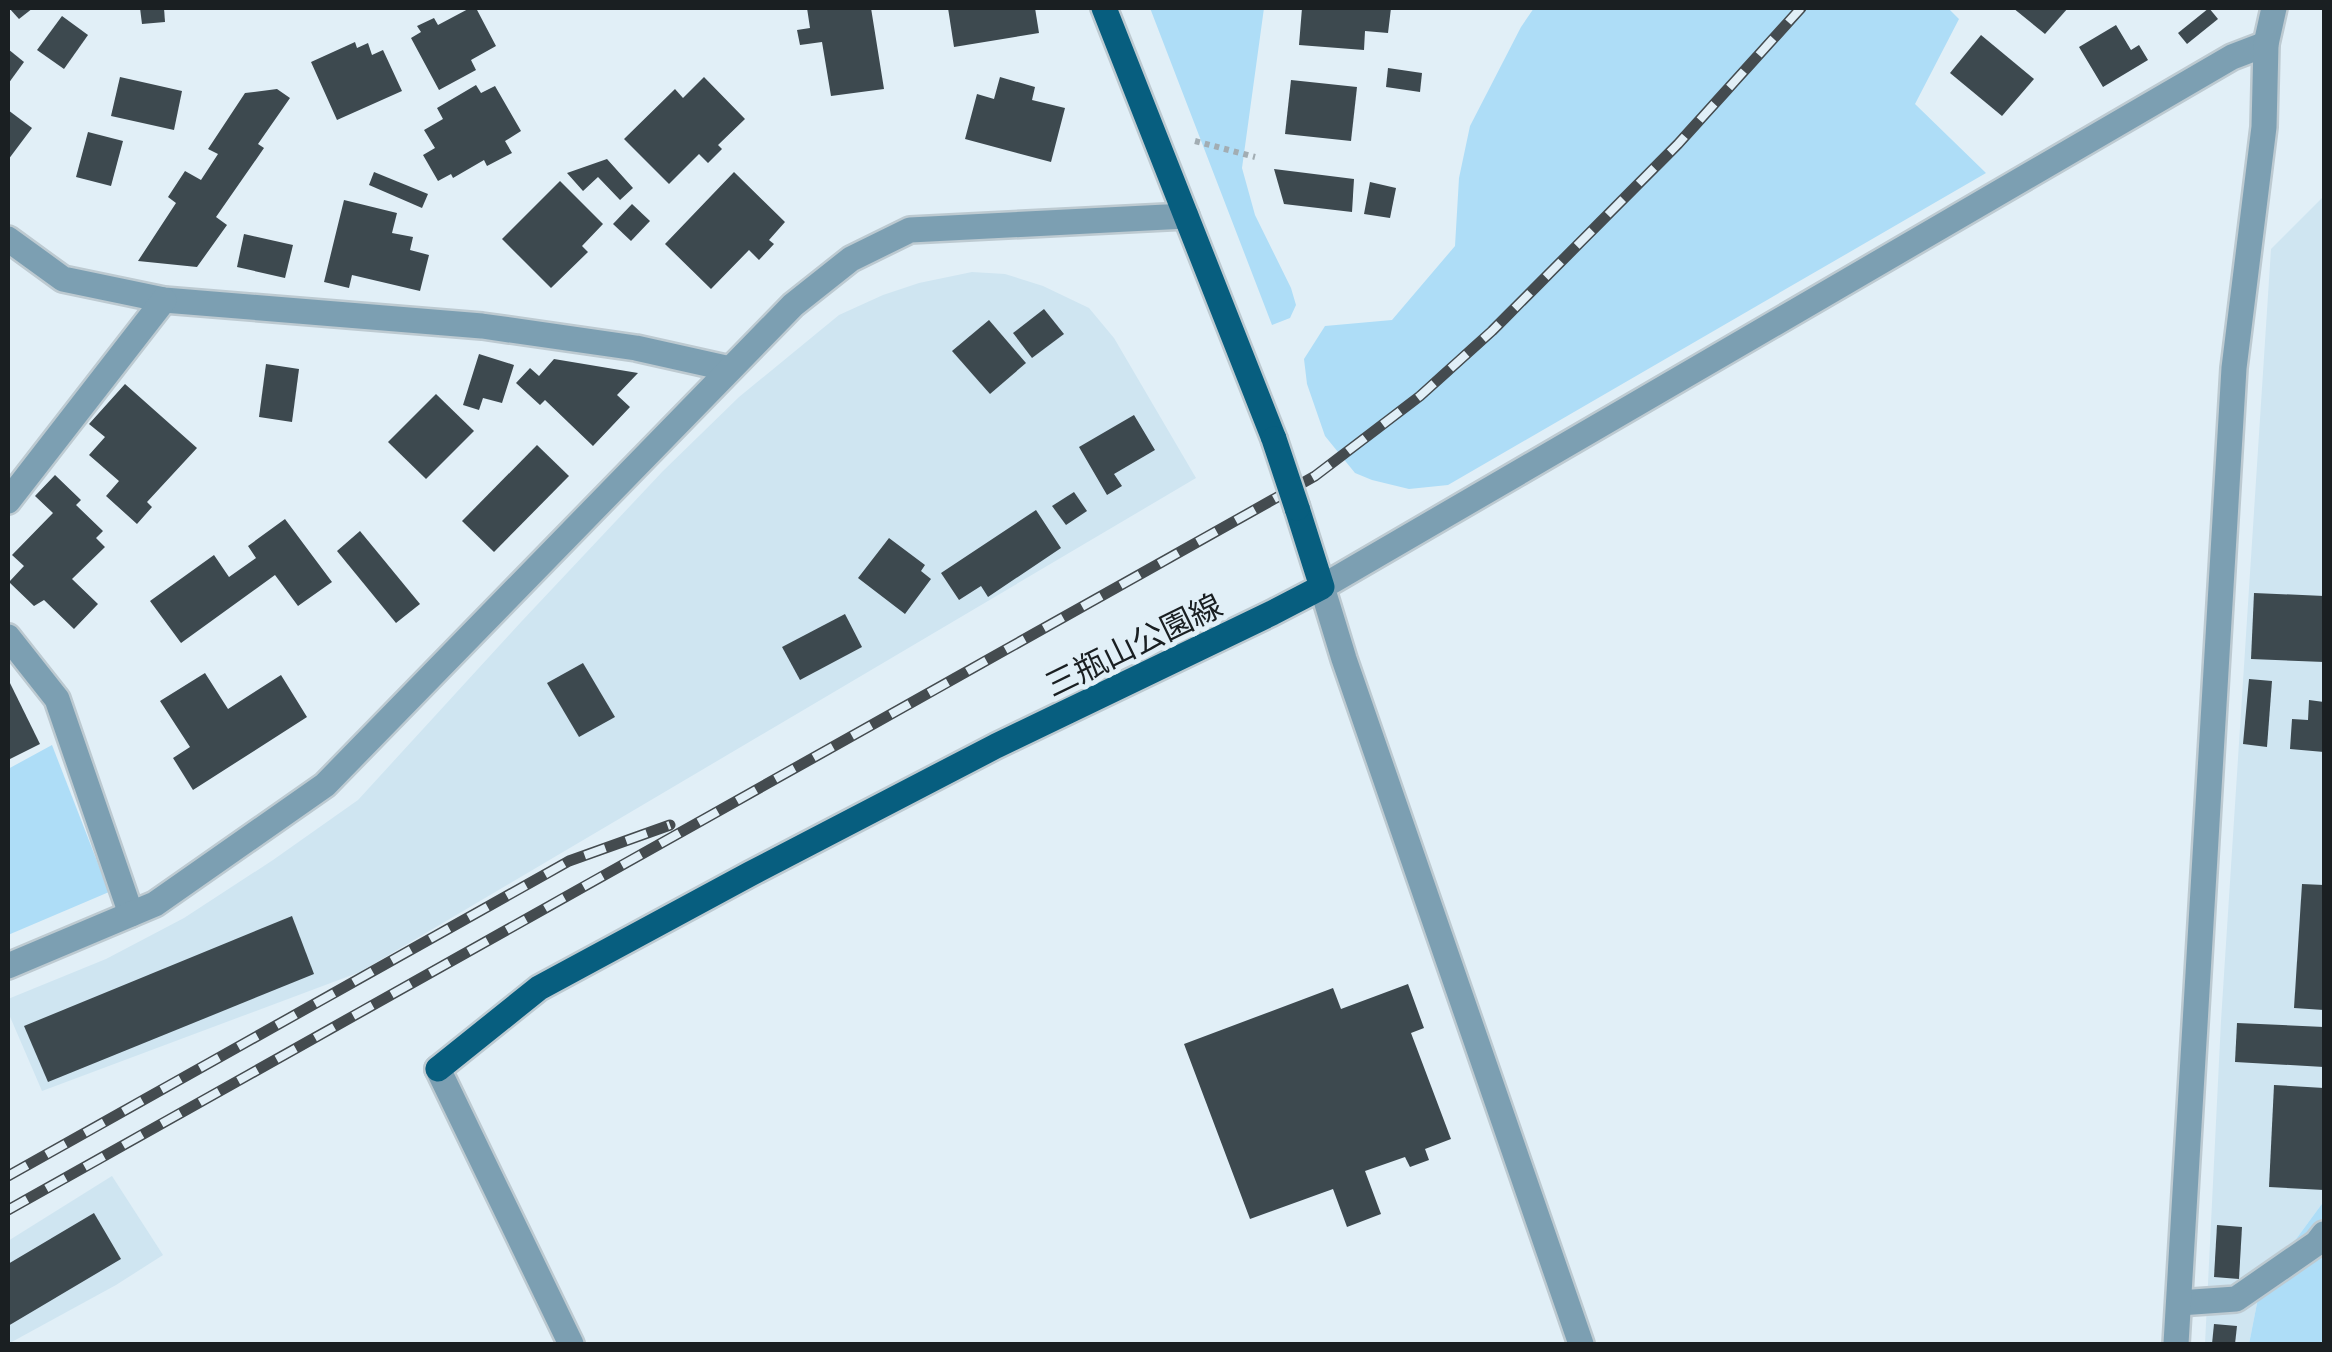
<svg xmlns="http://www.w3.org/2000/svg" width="2332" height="1352" font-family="'Noto Sans','Noto Sans JP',sans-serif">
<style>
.built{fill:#cfe5f1}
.green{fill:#aeddf7}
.building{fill:#3d494f}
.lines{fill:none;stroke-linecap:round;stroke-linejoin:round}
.minor-casing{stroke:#bdcad1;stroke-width:30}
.major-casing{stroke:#bdcad1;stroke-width:30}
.path{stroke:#a2adb3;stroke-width:6;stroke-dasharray:5 5;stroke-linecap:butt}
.minor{stroke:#7c9fb2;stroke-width:25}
.major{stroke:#075e7f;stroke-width:25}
.rail-casing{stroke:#444b4f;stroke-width:11}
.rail{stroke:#e1eff7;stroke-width:8;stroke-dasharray:22;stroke-linecap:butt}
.major-bridge-casing{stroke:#bdcad1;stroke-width:30;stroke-linecap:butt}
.major-bridge{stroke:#075e7f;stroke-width:25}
.labels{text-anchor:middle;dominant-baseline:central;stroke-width:10;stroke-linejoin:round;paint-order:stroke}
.street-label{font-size:32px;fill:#1a1f22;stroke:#e1eff7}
</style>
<rect width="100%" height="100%" fill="#e1eff7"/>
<g class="built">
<path d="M2324 196V1201L2260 1288 2249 1344H2205L2221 1021 2271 249Z"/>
<path d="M972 272 1005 274 1043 286 1089 308 1114 338 1196 478 360 972 42 1091 8 1012V999L106 959 184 918 273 860 358 800 521 622 663 471 739 397 839 315 883 295 919 283Z"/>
<path d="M112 1176 163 1255 116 1285 8 1344V1241Z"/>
</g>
<g class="green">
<path d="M1150 8H1264L1242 168 1255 215 1291 288 1296 305 1290 318 1272 325Z"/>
<path d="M1534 8H1948L1959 19 1915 104 1986 173 1448 485 1409 489 1372 480 1355 473 1325 436 1307 384 1304 359 1325 326 1392 320 1455 246 1459 178 1470 126 1521 27Z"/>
<path d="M52 745 109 892 8 935V769Z"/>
<path d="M2324 1201V1344H2249L2260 1288Z"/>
</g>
<g class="building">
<path d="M9 8H33L19 19Z"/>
<path d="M140 8H164L165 22 142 24Z"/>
<path d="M470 8H476L496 46 471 60 476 70 439 90 411 38 421 32 417 26 434 18 438 25Z"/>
<path d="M807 8H871L884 89 831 96 822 42 800 45 797 30 810 28Z"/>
<path d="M948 8H1035L1039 33 954 47Z"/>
<path d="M1302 8H1391L1388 33 1365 31 1364 50 1299 45Z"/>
<path d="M2013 8H2068L2045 34Z"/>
<path d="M2209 8 2218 19 2187 44 2178 33Z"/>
<path d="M62 16 88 35 64 69 37 50Z"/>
<path d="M2116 25 2131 50 2139 45 2148 60 2103 87 2079 47Z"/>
<path d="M1981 35 2034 79 2002 116 1950 73Z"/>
<path d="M355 42 357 48 368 43 372 55 383 50 402 91 337 120 311 62Z"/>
<path d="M8 49 24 62 8 84Z"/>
<path d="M1388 68 1422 73 1420 92 1386 87Z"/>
<path d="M120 77 182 91 174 130 111 116Z"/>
<path d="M704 77 745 119 718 145 722 149 708 163 699 154 669 184 624 139 675 89 683 98Z"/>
<path d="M1000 77 1035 87 1032 100 1065 108 1051 162 965 139 977 94 994 99Z"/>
<path d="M1291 80 1357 87 1351 141 1285 134Z"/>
<path d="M476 85 481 93 495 86 521 131 505 141 512 153 487 166 484 160 453 178 451 174 438 181 423 155 435 148 424 130 443 119 437 108Z"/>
<path d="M277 89 290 98 258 144 264 148 216 217 227 225 197 267 138 261 176 203 168 197 185 171 201 180 218 154 208 149 245 93Z"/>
<path d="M8 110 32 128 8 160Z"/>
<path d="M88 132 123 141 111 186 76 177Z"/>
<path d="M607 159 633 188 620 200 598 177 583 191 567 173Z"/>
<path d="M1274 169 1354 179 1352 212 1284 204Z"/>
<path d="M374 172 428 194 422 208 369 185Z"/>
<path d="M734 172 785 222 769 240 774 244 759 260 749 250 711 289 665 244Z"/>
<path d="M560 181 603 224 582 246 588 252 551 288 502 239Z"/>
<path d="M1370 182 1396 188 1390 218 1364 214Z"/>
<path d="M344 200 397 213 392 233 413 237 410 250 429 255 420 291 352 275 349 288 324 282Z"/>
<path d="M632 204 650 221 631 241 613 224Z"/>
<path d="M244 234 293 245 285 278 237 267Z"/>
<path d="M1044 309 1064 334 1032 358 1013 333Z"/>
<path d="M989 320 1026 363 990 394 952 351Z"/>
<path d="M479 354 514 365 502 403 483 398 479 410 463 405Z"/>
<path d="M554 359 638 373 617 395 630 407 593 446 545 400 540 405 516 383 530 368 539 376Z"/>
<path d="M266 364 299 369 292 422 259 417Z"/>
<path d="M125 384 197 448 147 502 152 507 137 524 106 496 119 481 89 455 105 437 89 424Z"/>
<path d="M436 394 474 431 426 479 388 442Z"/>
<path d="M1134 415 1155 450 1114 474 1122 486 1107 495 1079 447Z"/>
<path d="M537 445 569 476 494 552 462 521Z"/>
<path d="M55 475 81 500 76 505 103 531 96 538 105 547 72 579 98 604 74 629 44 600 34 606 9 582 24 566 12 555 53 513 35 496Z"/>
<path d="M1074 492 1087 511 1066 525 1052 506Z"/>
<path d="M1036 510 1061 548 988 597 981 586 959 600 941 573Z"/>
<path d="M285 519 332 582 298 606 275 575 181 643 150 601 214 555 229 577 256 558 248 546Z"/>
<path d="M360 531 420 604 396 623 337 551Z"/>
<path d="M889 538 925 565 921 571 931 579 905 614 858 578Z"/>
<path d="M2254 593 2324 596V662L2251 659Z"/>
<path d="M845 614 862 647 800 680 782 647Z"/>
<path d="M583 663 615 717 579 737 547 683Z"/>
<path d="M205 673 228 709 281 675 307 717 193 790 173 758 190 747 160 701Z"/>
<path d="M8 679 40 744 8 760Z"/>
<path d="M2249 679 2272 681 2267 747 2243 744Z"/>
<path d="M2309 700 2324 702V752L2290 749 2292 719 2308 720Z"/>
<path d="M2302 884 2324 885V1010L2294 1008Z"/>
<path d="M292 916 314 974 48 1082 24 1026Z"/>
<path d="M1408 984 1424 1028 1411 1033 1451 1139 1425 1149 1429 1160 1410 1167 1405 1157 1365 1171 1381 1214 1347 1227 1333 1189 1250 1219 1184 1044 1333 988 1341 1009Z"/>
<path d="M2237 1023 2324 1027V1067L2235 1062Z"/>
<path d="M2274 1085 2324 1088V1190L2269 1187Z"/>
<path d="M94 1213 121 1259 8 1326V1264Z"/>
<path d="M2217 1225 2242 1227 2239 1279 2214 1277Z"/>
<path d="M2214 1324 2237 1326 2235 1344H2212Z"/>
</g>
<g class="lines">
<defs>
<g id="minor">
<path d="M8 239 63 279 164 300 482 326 636 348 730 369"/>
<path d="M8 501 164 300"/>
<path d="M8 637 57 699 131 914"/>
<path d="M8 966 155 904 325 785 793 305 851 259 910 230 1186 216"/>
<path d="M438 1069 571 1344"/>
<path d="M2179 1303 2236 1299 2317 1243 2324 1234"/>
<path d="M1581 1344 1344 659 1322 587 2232 57 2266 44"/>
<path d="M2176 1344 2234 368 2264 127 2266 44 2274 8"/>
</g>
<g id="major">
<path d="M1104 8 1274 439"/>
<path d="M438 1069 539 988 750 874 996 746 1272 613 1322 587 1297 508"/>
</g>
</defs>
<use href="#minor" class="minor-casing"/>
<use href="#major" class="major-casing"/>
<path class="path" d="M1195 141 1255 157"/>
<use href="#minor" class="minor"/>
<use href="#major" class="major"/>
<defs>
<g id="rail">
<path d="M8 1176 569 861 670 825"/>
<path d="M8 1210 1315 476 1420 396 1492 331 1678 144 1801 8"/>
</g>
</defs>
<use href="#rail" class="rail-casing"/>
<use href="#rail" class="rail"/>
<defs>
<path id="major-bridge" d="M1274 439 1297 508"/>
</defs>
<use href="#major-bridge" class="major-bridge-casing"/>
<use href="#major-bridge" class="major-bridge"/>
</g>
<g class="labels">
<g class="street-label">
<text transform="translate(1133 644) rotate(-26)">三瓶山公園線</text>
</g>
</g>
<rect width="2332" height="1352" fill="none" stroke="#1a1f22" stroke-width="20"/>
</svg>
